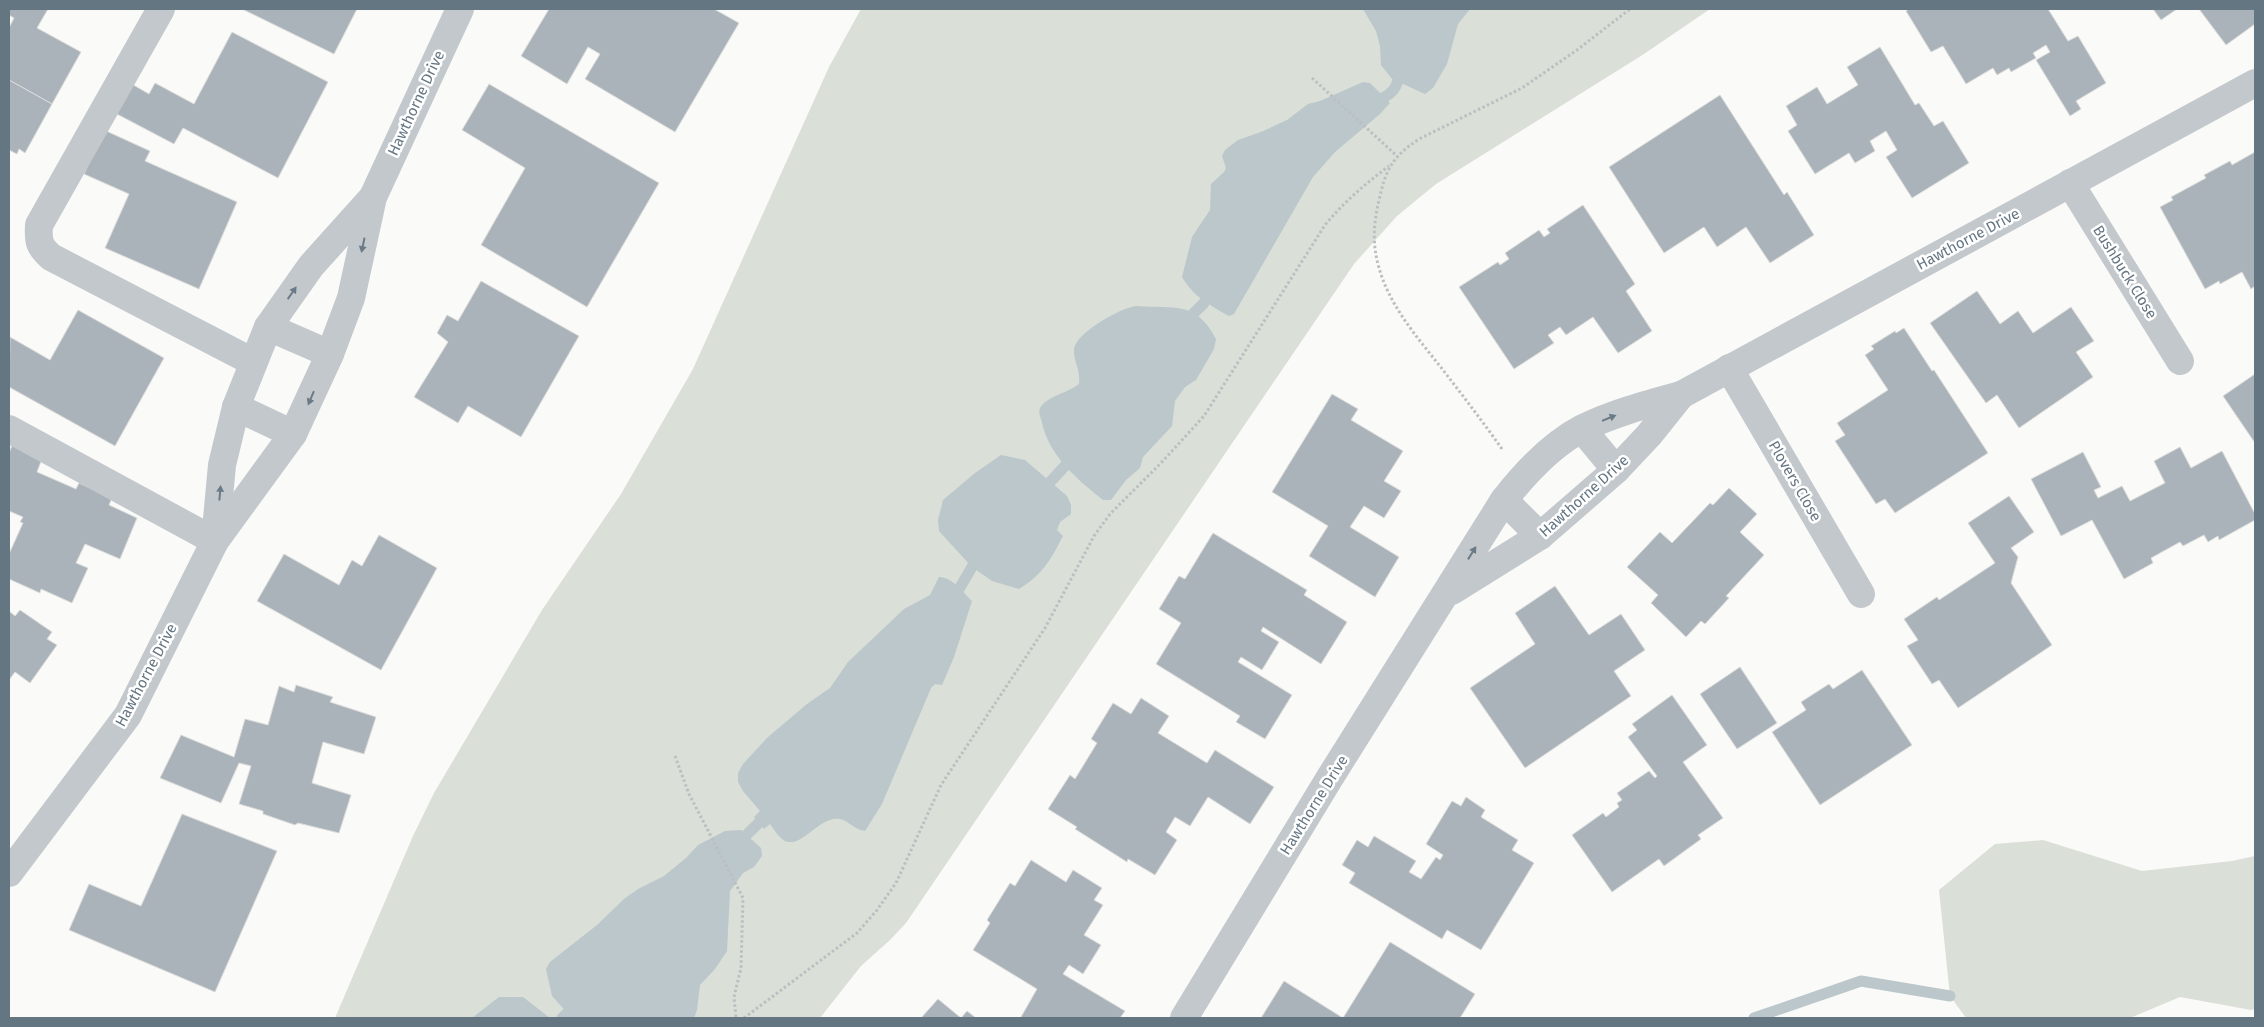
<svg xmlns="http://www.w3.org/2000/svg" width="2264" height="1027" font-family="'Fira Sans',sans-serif">
<style>
.green{fill:#dadfd7}
.water{fill:#bbc7cb}
.lines{fill:none;stroke-linecap:round;stroke-linejoin:round}
.stream{stroke:#bbc7cb;stroke-width:11}
.building{fill:#aab3b9;stroke:#dcdcda}
.path{stroke:#bbbfc2;stroke-width:3;stroke-dasharray:2.5 2.5;stroke-linecap:butt}
.minor{stroke:#c3c8cc;stroke-width:28}
.oneway{fill:#6a7a87}
.labels{text-anchor:middle;dominant-baseline:central;stroke-width:5;stroke-linejoin:round;paint-order:stroke}
.street-label{font-size:15px;fill:#657683;stroke:#fff}
</style>
<rect width="100%" height="100%" fill="#fafaf8"/>
<g class="green">
<path d="M861 9H1710L1644 54 1436 184 1397 216 1354 264 906 923 890 940 861 966 820 1018H335L413 836 434 793 542 610 621 494 693 369 829 67Z"/>
<path d="M2043 840 2142 871 2232 861 2255 856V1009L2251 1010 2180 997 2130 1018H1966L1950 996 1939 890 1995 844Z"/>
</g>
<g class="water">
<path d="M1363 9H1470L1458 24 1447 64 1433 88 1425 94 1392 79 1381 65 1380 46 1376 31Z"/>
<path d="M1363 82 1370 83 1390 103 1380 114 1335 152 1313 177 1234 314 1229 316C1209 305 1194 297 1182 277L1192 237 1210 210 1211 184 1224 172 1226 168 1222 156 1225 150 1238 140 1261 132 1287 120 1308 104 1320 101Z"/>
<path d="M1136 306C1173 309 1196 300 1216 339L1214 349 1196 380 1185 387 1175 401 1172 426 1143 457 1140 468 1126 480 1111 500H1103C1077 479 1050 457 1042 423 1041 418 1038 412 1040 408 1047 396 1068 393 1079 384 1081 371 1073 360 1074 349 1076 333 1120 308 1136 306Z"/>
<path d="M1001 455 1025 460 1067 496 1071 505V514L1060 522 1057 530 1063 536C1050 561 1043 574 1019 589L992 581 972 567 939 531 938 520 943 500 975 473Z"/>
<path d="M939 577C952 577 963 592 972 601L954 657 942 685 935 684 931 688 882 804 865 831C855 830 849 821 840 819 818 815 800 853 782 839 777 835 773 828 770 824L764 829 754 817 760 811 743 791 738 782V773L743 764 768 737 807 704 830 688 848 662 904 609 930 595Z"/>
<path d="M741 830 761 848 762 856 754 867 743 873 730 891 727 951 715 969 700 985 697 1010 694 1018H572L552 996 546 969 550 962 597 925 624 899 638 889 664 876 686 858 698 845 725 831Z"/>
<path d="M499 997H523L550 1018H472Z"/>
</g>
<g class="lines">
<g class="stream">
<path d="M1372 102C1392 96 1399 88 1400 68"/>
<path d="M1185 322 1204 303 1211 290"/>
<path d="M1040 493 1075 455"/>
<path d="M952 601 972 567 982 556"/>
<path d="M735 846 768 814"/>
<path d="M562 1018 577 1004"/>
<path d="M1754 1018 1861 981 1950 996"/>
</g>
</g>
<g class="building">
<path d="M9 9H48L37 28 81 52 52 104 9 80V28L14 18 9 15Z"/>
<path d="M242 9H357L334 54Z"/>
<path d="M549 9H714L739 23 675 132 585 79 600 54 588 47 567 84 521 56Z"/>
<path d="M1909 9H2048L2068 41 2078 36 2106 83 2076 101 2081 109 2070 116 2036 60 2050 52 2046 45 2033 53 2036 58 2011 72 2009 68 1997 75 1993 68 1966 84 1943 46 1931 52 1906 11Z"/>
<path d="M2153 9H2177L2161 20Z"/>
<path d="M2199 9H2255V24L2226 45Z"/>
<path d="M232 32 328 82 278 178 183 128 174 144 115 113 130 83 149 94 155 83 194 104Z"/>
<path d="M1880 47 1915 105 1919 103 1934 126 1943 121 1969 163 1912 198 1886 157 1897 150 1886 131 1870 141 1875 151 1855 163 1849 153 1815 174 1788 131 1797 125 1786 106 1817 87 1827 104 1858 85 1847 67Z"/>
<path d="M9 80 52 104 25 153 19 149 17 154 9 150Z"/>
<path d="M489 84 659 183 587 307 481 245 525 168 462 130Z"/>
<path d="M1720 95 1784 195 1787 192 1814 235 1770 263 1746 227 1717 247 1704 227 1664 253 1609 167Z"/>
<path d="M104 130 150 151 145 161 237 202 199 289 105 248 129 194 84 174Z"/>
<path d="M2255 152V286L2251 289 2242 272 2220 284 2219 281 2205 289 2160 207 2173 200 2171 197 2206 178 2204 175 2230 161 2232 165Z"/>
<path d="M1583 205 1635 284 1626 291 1652 331 1618 353 1593 317 1566 335 1560 327 1548 335 1554 343 1514 369 1459 287 1498 262 1500 265 1509 259 1505 253 1539 230 1544 237 1550 233 1547 229Z"/>
<path d="M481 281 579 336 521 437 468 406 458 423 414 397 448 342 437 333 447 315 458 321Z"/>
<path d="M1977 291 2000 324 2018 311 2033 333 2071 307 2094 341 2076 352 2093 377 2019 428 1997 395 1986 403 1930 323Z"/>
<path d="M78 310 164 358 115 446 9 387 10 337 50 360Z"/>
<path d="M1904 328 1932 371 1934 370 1988 453 1895 513 1885 499 1876 504 1835 441 1845 435 1837 423 1888 390 1865 355 1874 349 1871 346 1895 331 1896 333Z"/>
<path d="M2255 374V443L2223 396Z"/>
<path d="M1332 394 1358 409 1351 420 1403 451 1384 481 1401 491 1384 518 1364 506 1350 527 1399 557 1375 597 1309 556 1328 526 1272 492Z"/>
<path d="M13 443 43 456 37 472 76 489 79 483 112 498 109 505 137 518 120 559 85 544 76 563 88 568 72 603 41 589 40 593 9 579V554L23 523 20 522 23 517 9 511V453Z"/>
<path d="M2180 447 2191 468 2222 451 2255 514V520L2219 540 2218 536 2208 542 2204 535 2183 546 2180 542 2151 558 2153 563 2124 579 2092 520 2061 536 2031 479 2083 452 2101 487 2094 490 2098 498 2122 486 2130 501 2165 483 2154 461Z"/>
<path d="M1729 488 1757 514 1740 532 1764 555 1726 596 1729 598 1705 624 1701 621 1686 637 1651 603 1658 595 1627 567 1660 532 1672 543 1710 503 1713 505Z"/>
<path d="M2009 496 2034 532 2011 548 2018 557 2011 583 2052 645 1958 708 1939 680 1932 684 1907 646 1918 640 1904 619 1937 597 1939 600 1995 563 1968 523Z"/>
<path d="M1213 533 1307 590 1304 595 1347 622 1321 664 1263 627 1261 631 1279 642 1262 670 1241 657 1238 662 1292 695 1265 739 1236 722 1240 716 1156 664 1181 623 1159 609 1179 576 1185 579Z"/>
<path d="M379 535 437 568 381 670 257 601 284 554 339 585 352 560 362 566Z"/>
<path d="M1555 586 1589 635 1621 614 1645 650 1614 671 1631 696 1525 768 1470 688 1535 644 1515 613Z"/>
<path d="M20 610 52 632 47 639 57 645 30 683 15 672 9 680V611L15 616Z"/>
<path d="M1740 667 1777 723 1737 749 1700 694Z"/>
<path d="M1862 670 1912 745 1820 805 1772 732 1806 710 1801 702 1829 684 1833 689Z"/>
<path d="M296 685 333 697 330 702 376 717 364 754 323 742 312 783 351 795 339 833 298 823 295 825 263 814V811L239 804 251 766 239 763 221 803 160 778 181 735 234 757 245 719 268 725 279 686 294 692Z"/>
<path d="M1672 695 1707 745 1683 762 1723 818 1698 835 1701 839 1664 866 1659 859 1612 892 1572 835 1603 813 1606 817 1619 807 1617 803 1622 800 1617 793 1649 771 1655 778 1657 776 1628 737 1637 730 1632 724Z"/>
<path d="M1141 698 1169 716 1158 733 1207 763 1215 750 1274 787 1250 824 1208 797 1190 826 1175 817 1166 832 1177 840 1155 875 1128 859 1127 862 1075 829 1077 827 1048 809 1070 775 1075 779 1097 743 1091 739 1113 703 1131 714Z"/>
<path d="M1466 797 1485 810 1481 817 1518 840 1512 850 1534 863 1481 950 1447 930 1442 939 1349 883 1355 873 1342 865 1357 840 1368 847 1374 836 1416 861 1409 872 1421 879 1436 857 1440 860 1443 855 1426 844 1452 801 1461 806Z"/>
<path d="M182 814 277 851 215 992 69 930 89 884 141 906Z"/>
<path d="M1031 860 1066 882 1073 870 1102 888 1094 900 1103 905 1084 935 1101 945 1083 974 1069 965 1063 974 1125 1011 1120 1018H1022L1021 1017 1037 989 973 950 990 923 987 920 1010 883 1015 886Z"/>
<path d="M1390 942 1475 994 1460 1018H1261L1284 981 1343 1018Z"/>
<path d="M938 999 961 1018 967 1011 976 1018H921Z"/>
</g>
<g class="lines">
<g class="path">
<path d="M1312 78 1397 156"/>
<path d="M1502 449C1483 422 1463 396 1443 370 1418 338 1388 305 1378 264 1372 242 1374 221 1379 200 1386 169 1392 157 1419 139L1522 88 1577 50 1630 9"/>
<path d="M675 756 689 794 743 898 741 968 734 997 736 1018"/>
<path d="M744 1018 857 933 877 910 896 883 941 785 1045 628 1094 536 1110 514 1161 463 1204 416 1325 225C1344 202 1365 184 1389 166"/>
</g>
<g class="minor">
<path d="M161 9 39 225C38 242 39 246 51 257L253 362"/>
<path d="M2070 183 2180 361"/>
<path d="M268 327 330 354"/>
<path d="M1729 368 1861 594"/>
<path d="M236 407 293 434"/>
<path d="M9 429 215 541"/>
<path d="M1582 429 1616 470"/>
<path d="M1504 500 1540 536"/>
<path d="M215 540 222 465 236 407 268 327 311 266 372 198"/>
<path d="M1452 591 1540 536 1616 470 1649 435 1681 395"/>
<path d="M9 873 128 715 215 541 293 434 330 354 351 298 373 197 460 9"/>
<path d="M1184 1018 1329 779 1504 500C1525 473 1552 444 1583 428 1614 413 1648 404 1681 395L2255 83"/>
</g>
</g>
<defs><path id="oneway-solid" d="M-6-.8H1V-3.2L6.5 0L1 3.2V.8H-6Z" transform="scale(1.25)"/></defs>
<g class="oneway">
<use href="#oneway-solid" transform="translate(363 245) rotate(102)"/>
<use href="#oneway-solid" transform="translate(292 293) rotate(-55)"/>
<use href="#oneway-solid" transform="translate(311 398) rotate(113)"/>
<use href="#oneway-solid" transform="translate(1609 418) rotate(-22)"/>
<use href="#oneway-solid" transform="translate(220 493) rotate(-85)"/>
<use href="#oneway-solid" transform="translate(1472 553) rotate(-58)"/>
</g>
<g class="labels">
<g class="street-label">
<text transform="translate(416 103) rotate(-65)">Hawthorne Drive</text>
<text transform="translate(1968 239) rotate(-28)">Hawthorne Drive</text>
<text transform="translate(2125 272) rotate(58)">Bushbuck Close</text>
<text transform="translate(1795 481) rotate(60)">Plovers Close</text>
<text transform="translate(1584 496) rotate(-42)">Hawthorne Drive</text>
<text transform="translate(146 675) rotate(-62)">Hawthorne Drive</text>
<text transform="translate(1314 805) rotate(-58)">Hawthorne Drive</text>
</g>
</g>
<rect width="2264" height="1027" fill="none" stroke="#657683" stroke-width="20"/>
</svg>
